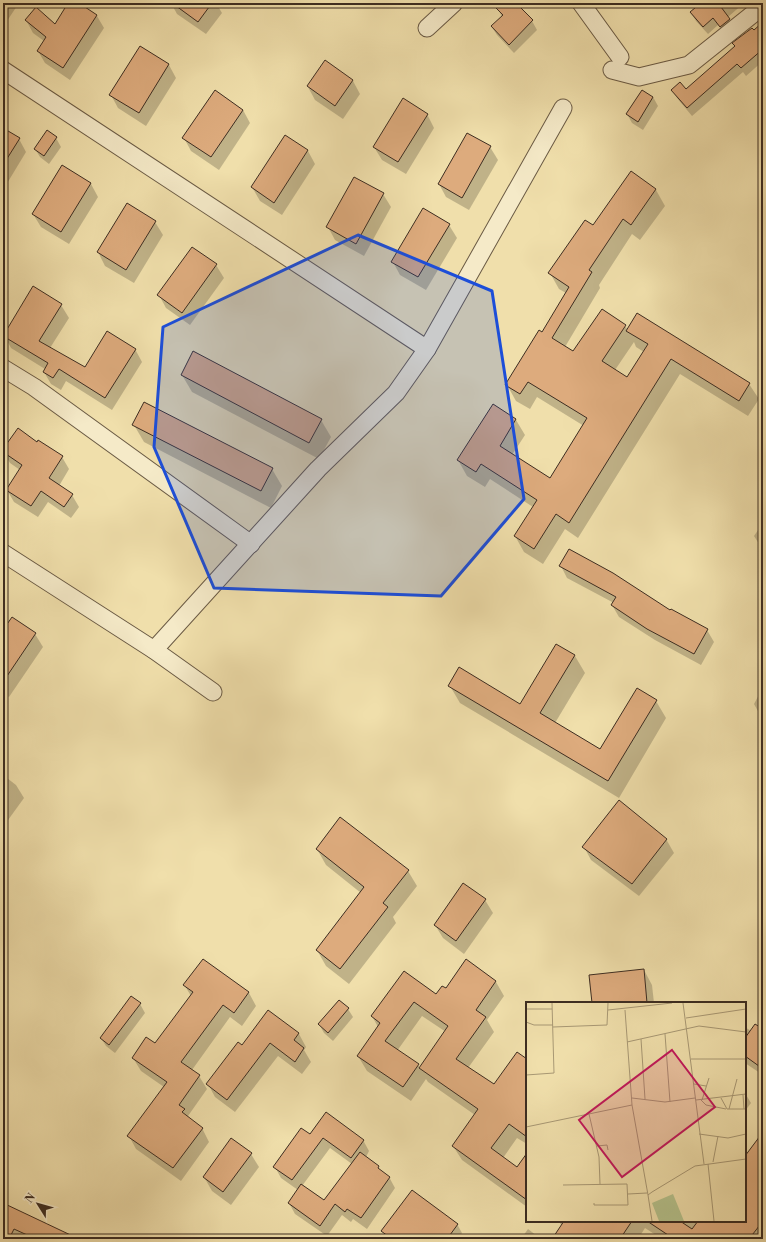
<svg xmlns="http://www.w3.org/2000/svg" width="766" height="1242" font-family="'Libre Bodoni',serif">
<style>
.shadow{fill:#0003;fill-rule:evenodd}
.building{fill:#ddab7d;stroke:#3d2d21}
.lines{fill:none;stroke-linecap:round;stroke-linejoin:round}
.minor-casing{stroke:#6a5a44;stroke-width:19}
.minor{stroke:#f5eac8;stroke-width:17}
.marked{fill:#1d4ed8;fill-opacity:0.2;stroke:#1d4ed8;stroke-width:3;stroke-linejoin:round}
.inset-road{fill:none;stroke:#a89874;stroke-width:1}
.view{fill:#c2185b;fill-opacity:0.15;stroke:#c2185b;stroke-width:2}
.inset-edge{fill:none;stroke:#3d2d21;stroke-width:2}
</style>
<rect width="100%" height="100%" fill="#f0dfab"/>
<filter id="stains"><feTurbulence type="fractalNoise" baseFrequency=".005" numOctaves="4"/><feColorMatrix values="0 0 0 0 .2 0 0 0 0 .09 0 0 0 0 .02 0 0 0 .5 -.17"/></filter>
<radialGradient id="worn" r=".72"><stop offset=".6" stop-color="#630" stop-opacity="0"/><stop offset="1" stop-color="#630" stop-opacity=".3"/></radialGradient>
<g class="shadow">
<path d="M3 3H19L3 27Z"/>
<path d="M70 3H77L97 16 104 28 70 80 45 63 38 51 44 41 33 33 26 20 55 25Z"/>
<path d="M171 3H216L222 13 206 34 177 14Z"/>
<path d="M501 3H514L532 21 537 30 514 53 497 35 492 27 502 17 497 7Z"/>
<path d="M702 3H744L728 17 734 28 726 35 718 25 708 34 696 21 691 13Z"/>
<path d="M763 24V61L746 76 743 72 692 116 677 98 672 90H686Z"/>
<path d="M141 47 169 65 176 78 146 126 118 108 111 95Z"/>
<path d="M325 62 353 81 360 94 343 119 315 100 308 87Z"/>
<path d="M653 97 658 106 643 130 632 123 627 114Z"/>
<path d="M243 110 250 123 219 170 191 151 184 138Z"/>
<path d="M427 114 434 128 406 174 382 160 374 147Z"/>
<path d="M3 129 19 139 26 152 3 190Z"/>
<path d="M47 132 56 138 61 147 49 164 40 157 35 149Z"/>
<path d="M285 137 308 151 315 164 282 215 260 201 252 187Z"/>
<path d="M490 147 498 160 469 210 446 197 439 184Z"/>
<path d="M63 166 91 184 98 197 69 244 41 227 33 214Z"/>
<path d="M632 173 656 190 665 206 640 240 632 234 599 285 600 288 565 347 573 352 625 326 628 330 749 384 759 399 748 416 680 374 578 538 565 529 543 564 524 552 515 536 533 507 490 479 485 487 467 476 458 460 493 405 516 420 525 435 512 455 551 479 584 426 537 397 530 409 516 401 507 385 543 333 566 293 559 289 550 273 593 227ZM634 342 636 347 644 352 628 378 615 370Z"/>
<path d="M354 178 383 194 391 207 364 256 335 240 328 227Z"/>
<path d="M155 222 163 235 134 283 105 266 98 252Z"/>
<path d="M449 225 457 238 426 290 400 275 393 262Z"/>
<path d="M216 265 224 278 190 325 166 308 159 295Z"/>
<path d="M61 305 69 318 50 348 85 368 135 349 142 362 112 410 66 381 61 390 51 384 44 372 45 369 11 348 4 335Z"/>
<path d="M182 375 321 420 331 437 319 459 192 392Z"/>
<path d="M134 425 272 469 282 486 271 508 144 442Z"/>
<path d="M39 442 62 457 69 469 59 486 72 495 79 507 71 518 48 502 38 517 14 502 7 490 20 470 10 463 3 451 38 443Z"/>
<path d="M763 523V550L754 536Z"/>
<path d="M561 566 671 611 707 630 714 642 701 665 655 640 619 617 612 605 614 603 567 578Z"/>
<path d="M3 631 35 634 43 647 9 697 3 693Z"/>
<path d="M556 645 575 656 585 673 555 723 601 750 656 701 666 718 619 798 460 703 450 686 521 705Z"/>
<path d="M762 689H763V715L759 713 754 704Z"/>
<path d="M3 775 16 785 24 798 3 827Z"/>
<path d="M666 839 674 853 639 896 591 860 584 847Z"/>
<path d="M317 849 408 871 417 886 393 917 396 923 349 984 326 966 317 950 361 893 326 865Z"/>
<path d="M464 885 485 900 493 913 464 954 443 938 435 925Z"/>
<path d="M203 960 249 993 256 1006 242 1026 230 1017 192 1070 199 1076 207 1089 188 1116 189 1119 202 1128 209 1142 181 1181 136 1149 129 1136 164 1087 141 1071 133 1058 156 1045 191 996 185 986Z"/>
<path d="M644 970 652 985 654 1003H593Z"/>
<path d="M404 972 436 996 446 989 496 982 504 996 487 1020 494 1032 468 1068 494 1085 527 1060V1144L517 1138 503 1158 517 1168 527 1155V1207L462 1160 453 1146 475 1115 428 1082 426 1079 411 1101 367 1071 358 1056 378 1027 372 1016ZM422 1016 446 1032 420 1068 418 1065 397 1051Z"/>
<path d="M140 1004 145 1013 115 1053 106 1046 101 1038Z"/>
<path d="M348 1009 353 1017 333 1041 324 1033 319 1024Z"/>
<path d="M268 1011 299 1034 306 1047 304 1050 311 1062 302 1074 278 1056 235 1112 215 1097 208 1084 242 1047Z"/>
<path d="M745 1027 751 1031H763V1075L745 1063Z"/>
<path d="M745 1093 751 1103 745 1111Z"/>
<path d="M763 1133V1239H662L645 1228 638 1239H572L567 1236 559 1221H745V1157Z"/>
<path d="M310 1136 363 1140 369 1151 366 1157 378 1167 381 1172 389 1177 395 1188 367 1229 353 1219 351 1222 342 1215 327 1236 295 1214 289 1203 298 1190 281 1178 275 1167ZM330 1148 352 1164 324 1201 302 1186Z"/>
<path d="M251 1154 259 1167 231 1205 212 1191 204 1177Z"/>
<path d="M3 1204 76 1239H3Z"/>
<path d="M457 1224 462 1233 458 1239H387L383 1231Z"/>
<path d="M528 1229 541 1239H521Z"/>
</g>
<g class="building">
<path d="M68 3H79L97 15 63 68 37 51 46 37 25 20 36 7 55 24Z"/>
<path d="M172 3H212L198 22Z"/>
<path d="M491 3H516L533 20 509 45 491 26 503 15Z"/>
<path d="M701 3H718L730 19 720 27 713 18 703 27 690 12Z"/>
<path d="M763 22V49L741 68 737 64 687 108 671 90 680 82 686 89 735 46 732 43 752 28 754 30Z"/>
<path d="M140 46 169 64 139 113 109 95Z"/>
<path d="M325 60 353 80 335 106 307 86Z"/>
<path d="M215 90 243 110 211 157 182 138Z"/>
<path d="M642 90 653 97 638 122 626 114Z"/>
<path d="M403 98 428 114 398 162 373 147Z"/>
<path d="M3 128 20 138 3 165Z"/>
<path d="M47 130 57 137 44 156 34 149Z"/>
<path d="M467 133 491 146 462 198 438 184Z"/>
<path d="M285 135 308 150 274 203 251 187Z"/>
<path d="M62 165 91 183 61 232 32 214Z"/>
<path d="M631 171 656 189 631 225 623 219 589 270 592 272 552 338 573 351 602 309 626 325 602 361 627 377 648 344 626 331 637 313 750 383 739 401 671 359 569 523 556 514 534 549 514 536 537 500 481 464 476 472 457 460 493 404 516 419 500 446 550 478 587 418 528 382 520 394 505 385 539 330 542 332 569 287 548 273 585 220 593 225Z"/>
<path d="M354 177 384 193 356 244 326 227Z"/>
<path d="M127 203 156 221 126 270 97 252Z"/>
<path d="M423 208 450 224 418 277 391 262Z"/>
<path d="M192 247 217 264 182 313 157 295Z"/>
<path d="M33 286 62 304 39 341 85 367 107 331 136 349 105 398 59 369 53 378 43 372 48 363 3 336Z"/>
<path d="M193 351 322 419 309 443 181 375Z"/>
<path d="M144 402 273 468 261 491 132 425Z"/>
<path d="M18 428 37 442 38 440 63 456 49 478 73 494 64 507 41 491 31 506 6 490 22 465 3 452V449Z"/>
<path d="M569 549 613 573 670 610 671 609 708 629 694 654 647 629 611 605 616 597 559 566Z"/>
<path d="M12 617 36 633 3 682V630Z"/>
<path d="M556 644 575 655 540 713 600 749 637 688 657 700 608 781 448 686 459 667 520 704Z"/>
<path d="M619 800 667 839 632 884 582 847Z"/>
<path d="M340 817 409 870 383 903 388 907 340 969 316 950 364 887 316 849Z"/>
<path d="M463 883 486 899 456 941 434 925Z"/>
<path d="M203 959 249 992 234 1013 223 1005 181 1062 200 1075 179 1105 185 1109 182 1112 203 1128 173 1168 127 1136 167 1082 132 1058 146 1037 155 1043 193 992 183 985Z"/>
<path d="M466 959 496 981 476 1010 486 1017 456 1059 494 1084 517 1052 527 1059V1137L509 1124 491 1148 517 1167 527 1153V1200L452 1146 478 1109 419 1068 448 1026 414 1002 385 1041 419 1064 403 1087 357 1056 380 1023 371 1016 404 971 436 994 442 986 446 988Z"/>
<path d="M644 969 647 1003H592L589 975Z"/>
<path d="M131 996 141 1003 109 1045 100 1038Z"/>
<path d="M339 1000 349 1008 328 1033 318 1024Z"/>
<path d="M268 1010 299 1033 294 1040 304 1048 295 1062 270 1043 227 1100 206 1084 238 1042 242 1045Z"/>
<path d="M755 1024 763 1029V1069L745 1056V1038Z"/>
<path d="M326 1112 364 1140 351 1158 323 1138 292 1180 273 1167 301 1128 310 1134Z"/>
<path d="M763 1132V1221L749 1239H674L647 1221H680L692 1229 698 1221H745V1156Z"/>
<path d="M231 1138 252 1153 223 1192 203 1177Z"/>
<path d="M360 1152 379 1166 378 1168 390 1177 361 1218 347 1209 345 1212 335 1204 320 1226 288 1203 301 1184 324 1200Z"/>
<path d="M412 1190 458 1224 447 1239H392L381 1231Z"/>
<path d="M3 1203 79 1239H36L14 1229 9 1239H3Z"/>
<path d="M564 1221H632L620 1239H552Z"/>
</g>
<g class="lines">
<defs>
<g id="minor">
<path d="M581 3 620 57"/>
<path d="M427 28 454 3"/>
<path d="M3 70 427 349"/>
<path d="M612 70 639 77 689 65 763 6"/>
<path d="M3 368 34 387 251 544"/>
<path d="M3 553 154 650 213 692"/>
<path d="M154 650 318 469 396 393 427 349 563 108"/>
</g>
</defs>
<use href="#minor" class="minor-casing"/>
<use href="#minor" class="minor"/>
</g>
<path class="marked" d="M358 235 492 291 524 499 441 596 214 588 154 447 163 327Z"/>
<g transform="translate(526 1002)">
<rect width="220" height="220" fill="#f0dfab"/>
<path d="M147 192 158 219H133L126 201Z" fill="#b5c28c"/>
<path class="inset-road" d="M157 1 178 162M0 7H26M82 8 146 1M99 8 106 103 122 193M160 16 220 7M0 20 8 23H27M27 25 81 23 82 1M139 32 144 100M115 37 119 97M101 40 173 24 220 30M165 57H220M0 73 28 71 26 1M168 82 180 84M217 93 218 107M106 96 139 100 169 96M195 96 201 107H220M170 98 220 92M175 98 180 103 200 107M176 98 183 76M203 107 211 77M63 112 73 155 74 182M0 125 106 103M173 132 202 136 220 132M71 144 81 143 82 148M187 160 192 134M182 162 188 219M37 183 101 182 102 203H68V201M102 192 121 191M126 219 122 193 126 190 169 164 220 157"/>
<path class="view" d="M146 48 189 105 96 175 53 118Z"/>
<rect width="220" height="220" class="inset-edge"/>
</g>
<rect width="766" height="1242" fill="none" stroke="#f0dfab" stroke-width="16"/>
<rect x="4" y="4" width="758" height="1234" fill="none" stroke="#3d2d21" stroke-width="2"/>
<rect x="8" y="8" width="750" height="1226" fill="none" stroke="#3d2d21"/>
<g transform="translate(38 1204) rotate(307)" stroke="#f5eac8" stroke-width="3" paint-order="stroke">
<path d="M0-3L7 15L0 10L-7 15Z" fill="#3d2d21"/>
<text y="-6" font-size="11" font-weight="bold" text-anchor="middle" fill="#3d2d21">N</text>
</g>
<rect width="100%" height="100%" filter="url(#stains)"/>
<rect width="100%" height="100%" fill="url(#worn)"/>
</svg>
